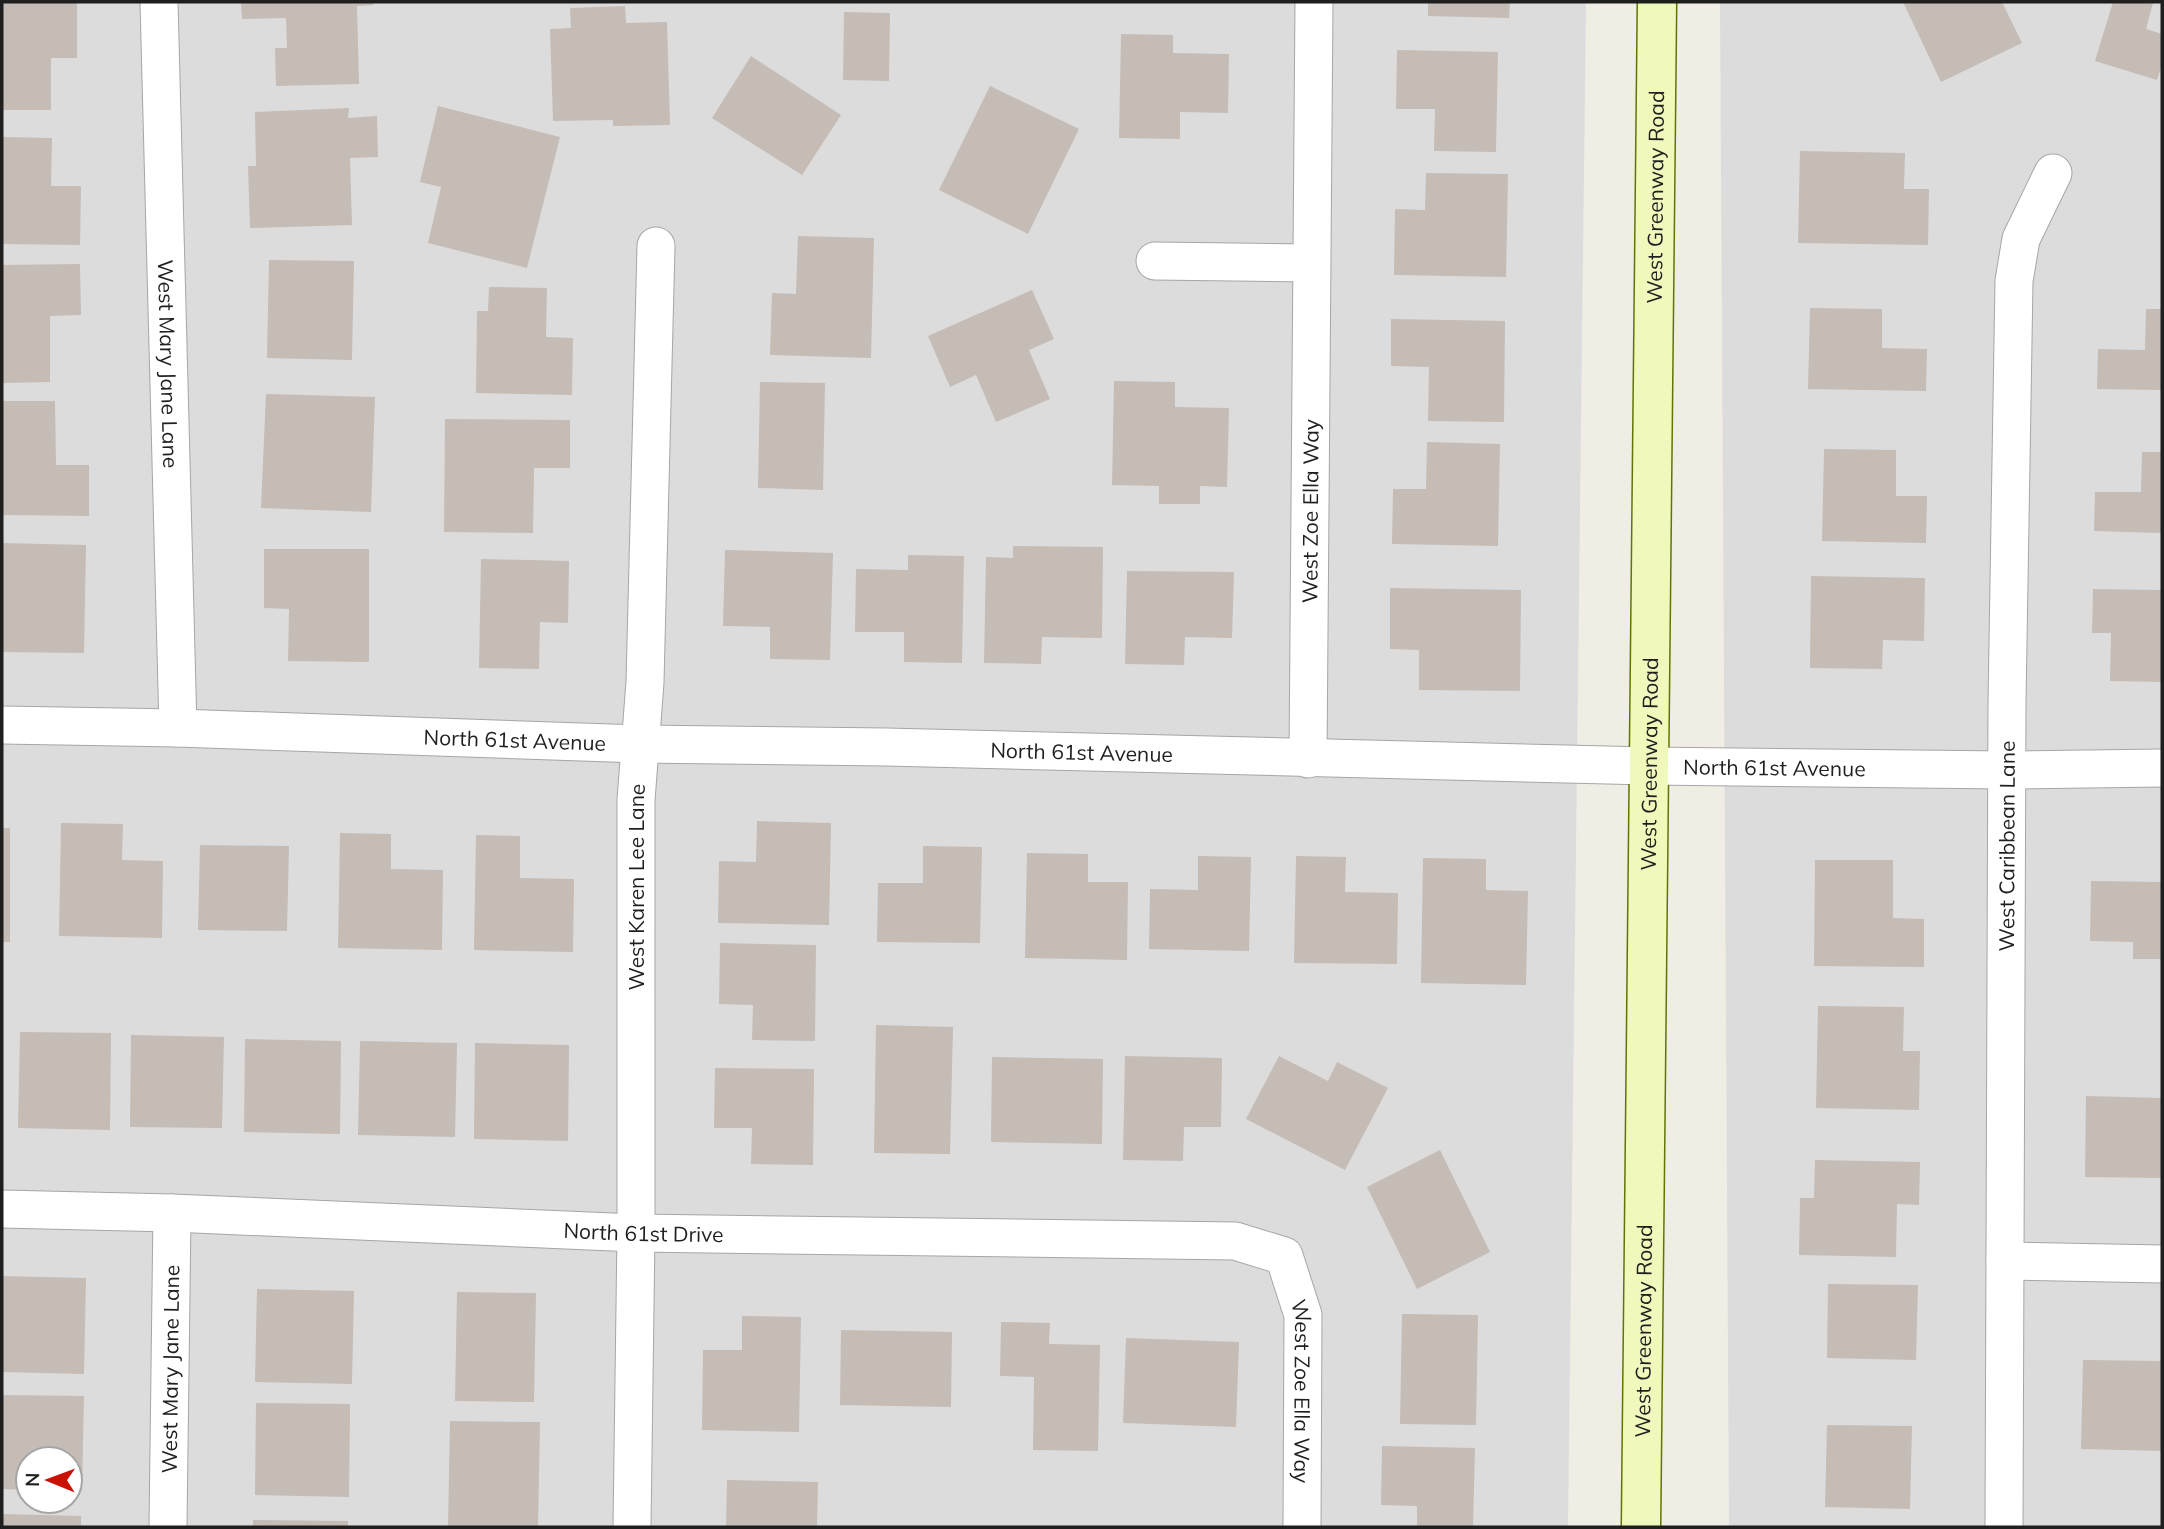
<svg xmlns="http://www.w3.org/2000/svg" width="2164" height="1529" font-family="Mulish,sans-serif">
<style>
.residential{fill:#dddcdc;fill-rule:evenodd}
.building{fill:#c4bcb5}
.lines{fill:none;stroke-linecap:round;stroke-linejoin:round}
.minor-casing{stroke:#a6a6a6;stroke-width:39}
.secondary-casing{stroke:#617507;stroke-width:41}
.minor{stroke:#fff;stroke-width:37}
.secondary{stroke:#f1f8bb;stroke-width:38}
.labels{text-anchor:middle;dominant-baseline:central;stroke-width:7;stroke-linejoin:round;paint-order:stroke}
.street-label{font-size:21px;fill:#1f1f1f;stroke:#fff}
</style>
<rect width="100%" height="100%" fill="#f0ede5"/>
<g class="residential">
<path d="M2 2H1586L1568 1527H2ZM28 1459H70V1501H28Z"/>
<path d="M1720 2H2162V1527H1729Z"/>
</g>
<g class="building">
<path d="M2 2H77V58H51V110H2Z"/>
<path d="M241 2H373V5L357 6 359 84 276 86 275 48H287L286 18 242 19Z"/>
<path d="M1428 2H1510L1509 18 1428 16Z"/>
<path d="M1903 2H2002L2022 43 1941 82Z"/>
<path d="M2113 2 2153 3 2146 29 2162 34V65L2157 80 2095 61Z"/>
<path d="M625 6 626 23 667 22 670 125 613 126V120L553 121 550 29 571 28 570 8Z"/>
<path d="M844 12 890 13 889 81 843 80Z"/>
<path d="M1121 34 1173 35V53L1229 54 1228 113 1180 112V139L1119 138Z"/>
<path d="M1397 50 1498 52 1496 152 1434 151 1435 109H1396Z"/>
<path d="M751 56 841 115 802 175 712 118Z"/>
<path d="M990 86 1079 129 1028 234 939 190Z"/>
<path d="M438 106 560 137 527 268 428 243 441 187 420 182Z"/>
<path d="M349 108 348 118 377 116 378 157 350 158 352 225 250 228 248 166H256L255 112Z"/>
<path d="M2 137 52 138 51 186H81L80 245 2 244Z"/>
<path d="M1800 151 1905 153 1904 189H1929L1928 245 1798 243Z"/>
<path d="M1426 173 1508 174 1506 277 1394 275 1395 209 1425 210Z"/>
<path d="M798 236 874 238 871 358 770 355 772 293 796 294Z"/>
<path d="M269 260 354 261 352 360 267 358Z"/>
<path d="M80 264 81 315 50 316V382L2 383V265Z"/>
<path d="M489 287 547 288 546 337 573 338 572 395 476 393 477 311H488Z"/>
<path d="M1032 290 1054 339 1029 350 1050 399 996 422 976 375 950 387 928 336Z"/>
<path d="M1810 308 1882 309V348L1927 349 1926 391 1808 389Z"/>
<path d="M2146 309H2162V390L2097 389 2098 349 2145 350Z"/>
<path d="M1391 319 1505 321 1504 422 1428 421 1429 367 1391 366Z"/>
<path d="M1114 381 1175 382V407L1229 408 1227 487 1200 486V504H1159V486L1112 485Z"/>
<path d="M760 382 825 383 823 490 758 488Z"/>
<path d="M266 394 375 397 371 512 261 508Z"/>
<path d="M2 401H55L56 465H89V516L2 515Z"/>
<path d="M445 419 570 420V468H534L533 533 444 532Z"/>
<path d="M1427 442 1500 444 1498 546 1392 544 1393 489H1426Z"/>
<path d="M1824 449 1896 450V496H1927L1926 543 1822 541Z"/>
<path d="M2142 452H2162V533L2094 531 2095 492H2141Z"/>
<path d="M2 543 86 545 84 653 2 652Z"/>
<path d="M1013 546 1103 547 1102 638 1042 637 1041 664 984 663 986 557 1013 558Z"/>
<path d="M264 549H369V662L288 661 289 609 264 608Z"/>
<path d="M725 550 833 553 830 660 770 659V627L723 626Z"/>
<path d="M908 555 964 556 962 663 904 662V632H855L856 569 908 570Z"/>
<path d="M481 559 569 561 568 623 540 622 539 669 479 668Z"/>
<path d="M1127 571 1234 572 1232 638 1185 637 1184 665 1125 664Z"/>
<path d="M1811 576 1925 578 1924 641 1883 640 1882 669 1810 668Z"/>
<path d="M1390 588 1521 590 1520 691 1419 690V650L1390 649Z"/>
<path d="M2093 589 2162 590V682L2110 681 2111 633H2092Z"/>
<path d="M757 821 831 823 829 925 718 923 719 861 756 862Z"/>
<path d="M61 823 123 824 122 860 163 861 162 938 59 936Z"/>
<rect x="2" y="828" width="8" height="114"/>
<path d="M340 833 391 834V869L443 870 442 950 338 948Z"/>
<path d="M476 835 520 836V878L574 879 573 952 474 950Z"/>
<path d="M200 845 289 846 287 931 198 930Z"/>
<path d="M923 846 982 847 980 943 877 942 878 883H923Z"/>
<path d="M1027 853 1088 854V882H1128L1127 960 1025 958Z"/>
<path d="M1198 856 1251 857 1249 951 1149 949 1150 889 1198 890Z"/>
<path d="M1296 856 1346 857 1345 892 1398 893 1397 964 1294 963Z"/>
<path d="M1423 858 1486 859V890L1528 891 1526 985 1421 983Z"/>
<path d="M1815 860H1893V918L1924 919V967L1814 966Z"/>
<path d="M2091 881 2162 882V959H2133V942L2090 941Z"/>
<path d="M720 943 816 945 815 1041 752 1040 753 1005 719 1004Z"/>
<path d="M1818 1006 1904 1007 1903 1051H1920L1919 1110 1816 1108Z"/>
<path d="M876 1025 953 1027 950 1154 874 1153Z"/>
<path d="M20 1032 111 1033 110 1130 18 1128Z"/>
<path d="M131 1035 224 1037 222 1128 130 1127Z"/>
<path d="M245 1039 341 1041 340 1134 244 1132Z"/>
<path d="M360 1041 457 1043 455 1137 358 1135Z"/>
<path d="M475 1043 569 1045 568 1141 474 1139Z"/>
<path d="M1125 1056 1222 1058 1221 1127H1184L1183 1161 1123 1160Z"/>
<path d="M1279 1056 1328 1081 1337 1062 1388 1088 1345 1170 1246 1119Z"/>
<path d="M992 1057 1103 1059 1102 1144 991 1142Z"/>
<path d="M715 1068 814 1069 813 1165 751 1164 752 1128H714Z"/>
<path d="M2086 1096 2162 1098V1178L2085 1177Z"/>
<path d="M1440 1150 1490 1252 1417 1289 1367 1187Z"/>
<path d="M1815 1160 1920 1162 1919 1205 1897 1204 1896 1257 1799 1255 1800 1198H1814Z"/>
<path d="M2 1276 86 1278 84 1374 2 1372Z"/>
<path d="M1828 1284 1918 1285 1916 1360 1827 1358Z"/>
<path d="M257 1289 354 1291 352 1384 255 1382Z"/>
<path d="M457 1292 536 1293 534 1402 455 1401Z"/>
<path d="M1402 1314 1478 1315 1476 1425 1400 1424Z"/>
<path d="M742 1316 801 1317 799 1432 702 1430 703 1350H742Z"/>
<path d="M1001 1322 1050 1323 1049 1344 1100 1345 1098 1451 1033 1450 1034 1377 1000 1376Z"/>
<path d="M841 1330 952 1332 951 1407 840 1405Z"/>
<path d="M1126 1338 1239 1342 1236 1427 1123 1423Z"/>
<path d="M2083 1360 2162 1361V1451L2081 1449Z"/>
<path d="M2 1395 84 1396 82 1491H70V1459H28V1490L2 1489Z"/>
<path d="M256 1403 350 1404 349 1497 255 1495Z"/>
<path d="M450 1421 540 1422 538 1527H448Z"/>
<path d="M1827 1425 1912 1426 1910 1509 1825 1507Z"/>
<path d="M1382 1446 1475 1448 1473 1527H1417V1506L1381 1505Z"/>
<path d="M727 1480 818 1482 817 1527H726Z"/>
<path d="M2 1514 81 1516V1527H2Z"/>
<path d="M253 1520 348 1521V1527H253Z"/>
</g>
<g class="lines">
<defs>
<g id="minor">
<path id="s1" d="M159 2 178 728"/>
<path d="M1155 261 1311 263"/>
<path id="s2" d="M2 725 178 728 640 744 886 747 1649 766 2006 770 2162 768"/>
<path id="s3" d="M1308 759 1314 2"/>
<path id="s4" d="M2 1209 172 1213 636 1233 1235 1241 1284 1256 1303 1315 1302 1527"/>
<path d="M2005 1261 2162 1264"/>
<path id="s5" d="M168 1527 172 1213"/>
<path id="s6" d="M632 1527 636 1233V800L645 682 656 246"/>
<path id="s7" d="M2004 1527 2007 703 2014 281 2021 239 2053 173"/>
</g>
<g id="secondary">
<path id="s8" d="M1641 1527 1657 2"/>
</g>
</defs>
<use href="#minor" class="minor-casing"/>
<use href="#secondary" class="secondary-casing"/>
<use href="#minor" class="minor"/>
<use href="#secondary" class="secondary"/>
</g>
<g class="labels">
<g class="street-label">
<text stroke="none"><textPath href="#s8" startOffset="1330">West Greenway Road</textPath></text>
<text stroke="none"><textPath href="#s1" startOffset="362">West Mary Jane Lane</textPath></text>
<text stroke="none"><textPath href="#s3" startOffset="248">West Zoe Ella Way</textPath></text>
<text stroke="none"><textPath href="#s2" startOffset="513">North 61st Avenue</textPath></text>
<text stroke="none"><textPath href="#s2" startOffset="1080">North 61st Avenue</textPath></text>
<text stroke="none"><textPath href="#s8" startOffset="763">West Greenway Road</textPath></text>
<text stroke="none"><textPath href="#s2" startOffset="1773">North 61st Avenue</textPath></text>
<text stroke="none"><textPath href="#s7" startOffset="681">West Caribbean Lane</textPath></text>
<text stroke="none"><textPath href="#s6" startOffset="640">West Karen Lee Lane</textPath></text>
<text stroke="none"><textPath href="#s4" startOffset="642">North 61st Drive</textPath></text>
<text stroke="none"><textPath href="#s8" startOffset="196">West Greenway Road</textPath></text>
<text stroke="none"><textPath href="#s5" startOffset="158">West Mary Jane Lane</textPath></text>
<text stroke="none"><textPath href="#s4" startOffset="1423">West Zoe Ella Way</textPath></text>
</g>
</g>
<rect width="2164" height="1529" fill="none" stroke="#1f1f1f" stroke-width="7"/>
<g transform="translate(49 1480) rotate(271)"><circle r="33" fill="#ffffff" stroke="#a5a5a5" stroke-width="2"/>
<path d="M0-5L12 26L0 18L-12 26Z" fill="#ca1204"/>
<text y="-10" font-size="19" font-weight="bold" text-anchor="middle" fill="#1f1f1f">N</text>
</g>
</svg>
